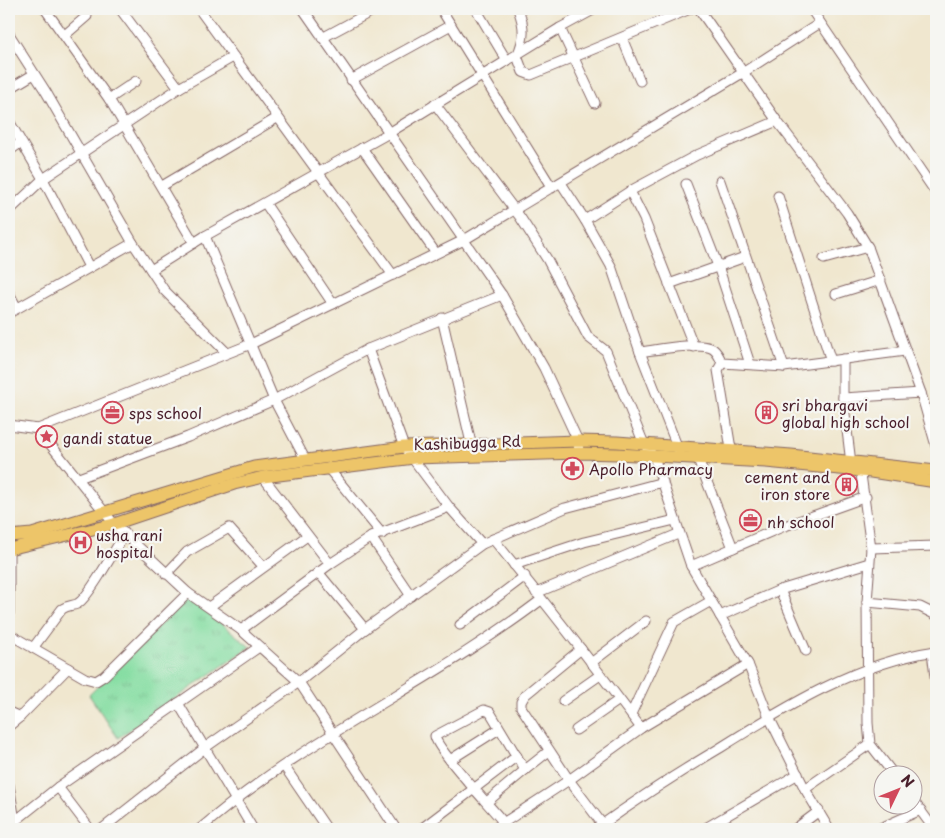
<svg xmlns="http://www.w3.org/2000/svg" width="945" height="838" font-family="'Playpen Sans',sans-serif">
<style>
.park{fill:url(#park-tufts);stroke:#677e66}
.lines{fill:none;stroke-linecap:round;stroke-linejoin:round}
.minor-casing{stroke:#846564;stroke-width:11}
.major-casing{stroke:#846564;stroke-width:13}
.minor{stroke:#fff;stroke-width:9}
.major{stroke:#edc569;stroke-width:11}
.labels{text-anchor:middle;dominant-baseline:central;stroke-width:4.5;stroke-linejoin:round;paint-order:stroke}
.poi-label{font-size:15px;fill:#4a1f2b;stroke:#f6f6f2;text-anchor:start}
.street-label{font-size:15px;fill:#4a1f2b;stroke:#f6f6f2}
</style>
<defs>
<pattern id="park-tufts" width="24" height="20" patternUnits="userSpaceOnUse" patternTransform="scale(1.25)"><rect width="24" height="20" fill="#84dda1"/><path d="M3 7l-1-3M5 7V3M7 7l1-3M15 17l-1-3M17 17v-4M19 17l1-3" fill="none" stroke="#74bd8b"/></pattern>
</defs>
<rect width="100%" height="100%" fill="#f6f6f2"/>
<filter id="ink" filterUnits="userSpaceOnUse"><feTurbulence type="fractalNoise" baseFrequency=".02" numOctaves="2"/><feDisplacementMap in="SourceGraphic" scale="10" xChannelSelector="R" yChannelSelector="G"/><feConvolveMatrix kernelMatrix="1 2 1 2 8 2 1 2 1" color-interpolation-filters="sRGB"/></filter>
<filter id="wash" filterUnits="userSpaceOnUse"><feTurbulence type="fractalNoise" baseFrequency=".0096" numOctaves="4" result="noise"/><feDisplacementMap in="SourceGraphic" scale="20" xChannelSelector="R" yChannelSelector="G"/><feGaussianBlur stdDeviation="1.12" result="paint"/><feColorMatrix in="noise" values="0 0 0 0 0 0 0 0 0 0 0 0 0 0 0 0 0 1.4 0 .05"/><feComposite in="paint" operator="in"/></filter>
<g filter="url(#wash)">
<rect width="100%" height="100%" fill="#f0e7cf"/>
<path class="park" d="M189 596 250 647 118 738 89 695Z"/>
</g>
<g filter="url(#ink)">
<g class="lines">
<defs>
<g id="minor">
<path d="M45 9 109 99 194 243"/>
<path d="M120 9 179 88 233 57"/>
<path d="M199 9 393 275"/>
<path d="M303 9 502 295 544 368 578 441 579 453"/>
<path d="M441 9 552 188"/>
<path d="M476 9 507 61"/>
<path d="M518 9C525 27 525 38 517 56L523 72 531 75 690 9"/>
<path d="M699 9 777 121 847 213 868 247 921 393 936 446"/>
<path d="M811 9 936 193"/>
<path d="M560 28 595 103"/>
<path d="M9 34 46 92 133 243"/>
<path d="M65 35 87 16"/>
<path d="M322 38 376 9"/>
<path d="M622 38 640 81"/>
<path d="M351 80 451 25"/>
<path d="M9 89 34 74"/>
<path d="M109 99 136 81"/>
<path d="M435 104 520 217 547 259 588 337 606 351 644 444 654 457 691 566 748 664 769 717 805 789 829 829"/>
<path d="M9 121 43 179 89 267"/>
<path d="M362 148 435 252"/>
<path d="M9 151 20 143"/>
<path d="M720 181 784 367"/>
<path d="M561 183 585 220 611 266 640 352 679 451"/>
<path d="M686 184 718 266 750 364"/>
<path d="M162 186 277 118"/>
<path d="M630 191 644 219 694 347"/>
<path d="M778 196 831 361"/>
<path d="M265 203 333 304"/>
<path d="M9 211 43 179 179 88"/>
<path d="M585 220 630 191 697 155 777 121"/>
<path d="M205 236 389 133 560 28 595 9"/>
<path d="M824 259 868 247"/>
<path d="M151 270 205 236 274 400 305 459"/>
<path d="M669 284 745 257"/>
<path d="M9 293 17 308"/>
<path d="M836 294 881 280"/>
<path d="M9 313 133 243 164 290 227 353"/>
<path d="M442 318 471 443"/>
<path d="M368 349 404 447 449 507 482 544"/>
<path d="M640 352C656 350 700 341 713 349 717 352 720 358 722 363L784 367 905 351"/>
<path d="M843 359V398L851 463"/>
<path d="M722 363 718 370 732 455"/>
<path d="M843 398 921 393"/>
<path d="M9 425 38 429"/>
<path d="M698 459 733 548"/>
<path d="M860 467 871 548 867 602 868 723 870 744 895 776"/>
<path d="M328 468 382 534"/>
<path d="M263 477 330 564"/>
<path d="M79 478 188 437 274 400 368 349 502 295"/>
<path d="M371 537 411 596"/>
<path d="M493 539C544 600 593 664 641 728"/>
<path d="M9 547V613"/>
<path d="M871 548 936 546"/>
<path d="M514 565 584 542 675 520"/>
<path d="M691 566 782 527 866 497"/>
<path d="M318 572 365 629"/>
<path d="M166 574 187 552 229 528 263 566"/>
<path d="M780 590 806 651"/>
<path d="M536 593 678 534"/>
<path d="M867 602 920 607 936 615"/>
<path d="M209 607 307 536"/>
<path d="M720 616 780 590 869 563"/>
<path d="M460 625 525 576"/>
<path d="M241 630 330 564 371 537 449 507"/>
<path d="M9 634 85 678 96 681 104 676 188 593"/>
<path d="M33 648 62 609C68 605 72 606 77 604 88 599 117 546 125 533"/>
<path d="M581 649 525 695 521 702V707L569 780 606 829"/>
<path d="M932 652 936 685"/>
<path d="M591 663 646 621"/>
<path d="M563 701 600 675"/>
<path d="M178 703 253 829"/>
<path d="M9 712 20 717 68 668"/>
<path d="M631 714 674 622 711 601"/>
<path d="M9 726 20 717"/>
<path d="M576 730 619 700"/>
<path d="M450 760 499 729"/>
<path d="M284 766 327 829"/>
<path d="M9 785 15 821"/>
<path d="M58 787 90 829"/>
<path d="M805 789 870 744"/>
<path d="M912 799 934 829"/>
<path d="M487 802 525 770"/>
<path d="M504 823C492 808 436 749 435 736L484 710 490 712 525 770 549 751"/>
<path d="M9 826 58 787 259 647"/>
<path d="M102 829 206 747 299 682 365 629 482 544 565 508 663 482"/>
<path d="M200 829C303 739 432 683 541 600"/>
<path d="M396 829 299 682 241 630 188 593 114 524 38 429 251 344 464 240 744 72 820 23"/>
<path d="M421 829 517 756"/>
<path d="M494 829 569 780 641 728 748 664"/>
<path d="M596 829C636 800 678 773 720 748 785 707 858 662 936 651"/>
<path d="M704 829 798 774"/>
<path d="M795 829 819 811"/>
<path d="M878 829 921 810"/>
</g>
<g id="major">
<path d="M9 536 32 534 254 467 404 447 578 441 617 442 791 455 936 471"/>
<path d="M9 549 114 524 234 484 263 477 414 458 579 453 617 454 766 462 871 472 936 482"/>
</g>
</defs>
<use href="#minor" class="minor-casing"/>
<use href="#major" class="major-casing"/>
<use href="#minor" class="minor"/>
<use href="#major" class="major"/>
</g>
</g>
<defs>
<symbol id="office-ring" viewBox="-11 -11 22 22"><circle r="9.5" fill="#f6f6f2" stroke="#d1495b" stroke-width="1.5"/><path d="M-6-3h4V-5.5h4V-3h4V5H-6ZM-1-4.5V-3h2v-1.5ZM-6 0V1H6V0Z" fill="#d1495b"/></symbol>
<symbol id="building-ring" viewBox="-11 -11 22 22"><circle r="9.5" fill="#f6f6f2" stroke="#d1495b" stroke-width="1.5"/><path d="M-4-6H4V6H1V3H-1V6H-4ZM-2.5-4.3h1.7v1.8h-1.7ZM.8-4.3h1.7v1.8H.8ZM-2.5-1h1.7V.8h-1.7ZM.8-1h1.7V.8H.8Z" fill="#d1495b"/></symbol>
<symbol id="sight-ring" viewBox="-11 -11 22 22"><circle r="9.5" fill="#f6f6f2" stroke="#d1495b" stroke-width="1.5"/><path d="M0-6L1.8-2.2L6-1.7L2.9 1.2L3.7 5.4L0 3.3L-3.7 5.4L-2.9 1.2L-6-1.7L-1.8-2.2Z" fill="#d1495b"/></symbol>
<symbol id="pharmacy-ring" viewBox="-11 -11 22 22"><circle r="9.5" fill="#f6f6f2" stroke="#d1495b" stroke-width="1.5"/><path d="M-2-6h4v4h4v4h-4v4h-4v-4h-4v-4h4Z" fill="#d1495b"/></symbol>
<symbol id="hospital-ring" viewBox="-11 -11 22 22"><circle r="9.5" fill="#f6f6f2" stroke="#d1495b" stroke-width="1.5"/><path d="M-5-5h3v3.5h4V-5h3V5h-3V1.5h-4V5h-3Z" fill="#d1495b"/></symbol>
</defs>
<g fill-rule="evenodd">
<use href="#office-ring" x="100" y="400" width="25" height="25"/>
<use href="#building-ring" x="754" y="400" width="25" height="25"/>
<use href="#sight-ring" x="34" y="424" width="25" height="25"/>
<use href="#pharmacy-ring" x="560" y="456" width="25" height="25"/>
<use href="#building-ring" x="834" y="472" width="25" height="25"/>
<use href="#office-ring" x="738" y="508" width="25" height="25"/>
<use href="#hospital-ring" x="68" y="530" width="25" height="25"/>
</g>
<g class="labels">
<g class="poi-label">
<text x="782" y="404">sri bhargavi<tspan x="782" dy="17">global high school</tspan></text>
<text x="129" y="412">sps school</text>
<text x="63" y="437">gandi statue</text>
<text x="589" y="468">Apollo Pharmacy</text>
<text x="830" y="476" text-anchor="end">cement and<tspan x="830" dy="17">iron store</tspan></text>
<text x="767" y="521">nh school</text>
<text x="96" y="534">usha rani<tspan x="96" dy="17">hospital</tspan></text>
</g>
<g class="street-label">
<text transform="translate(467 442) rotate(-2)">Kashibugga Rd</text>
</g>
</g>
<rect width="945" height="838" fill="none" stroke="#f6f6f2" stroke-width="30"/>
<g transform="translate(898 790) rotate(47)"><circle r="24" fill="#f6f6f2" stroke="#b1a0a2"/>
<path d="M0-4L9 19L0 12L-9 19Z" fill="#d1495b"/>
<text y="-8" font-size="14" font-weight="bold" text-anchor="middle" fill="#4a1f2b">N</text>
</g>
</svg>
